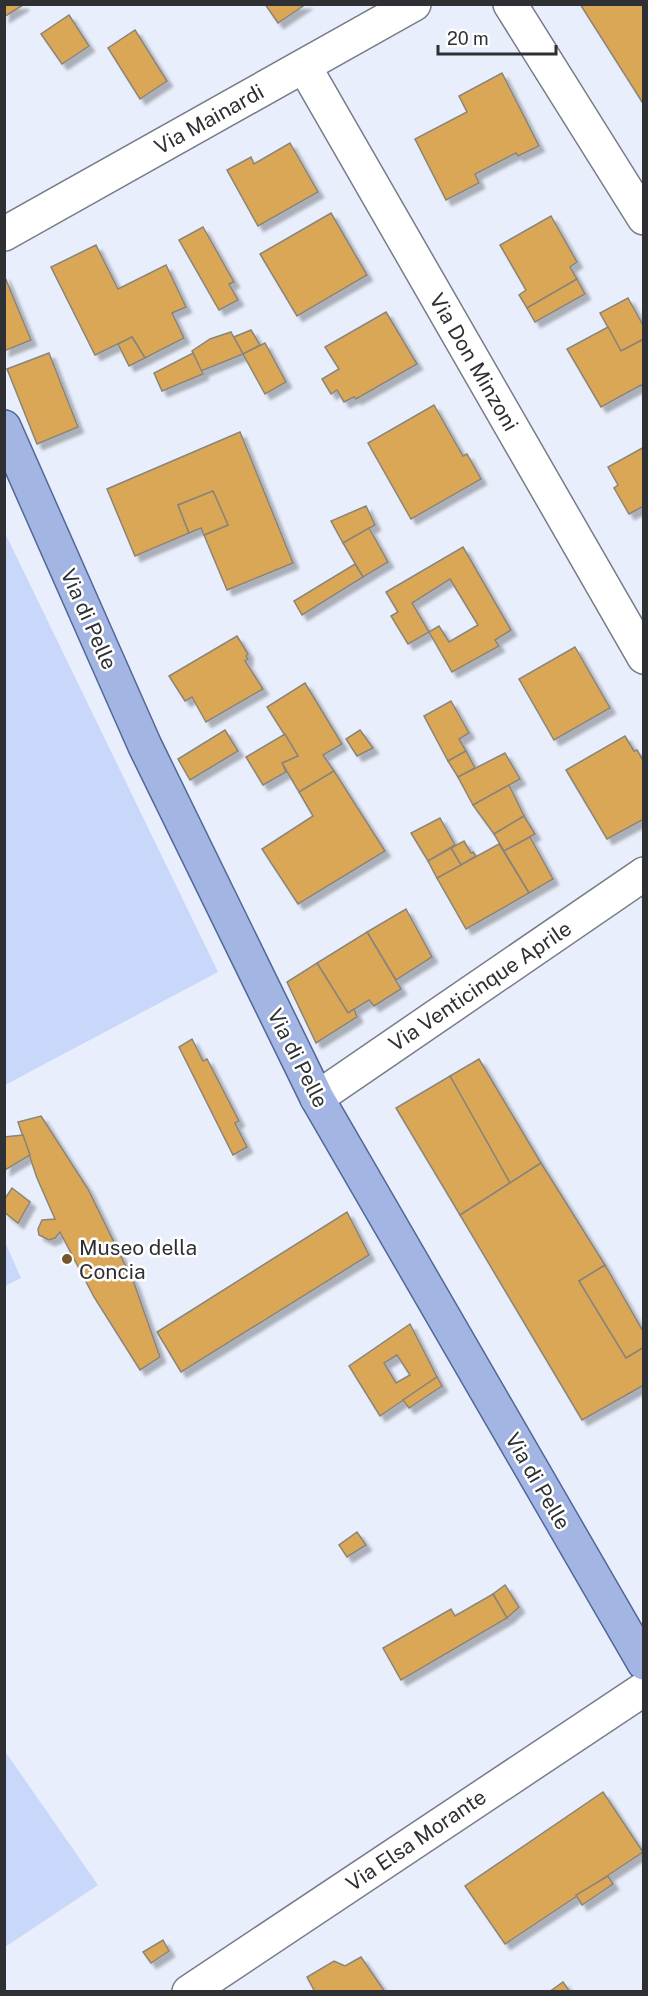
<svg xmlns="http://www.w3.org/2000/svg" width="648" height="1996" font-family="'Public Sans',sans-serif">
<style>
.green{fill:#c8d7fa}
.building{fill:#daa756;stroke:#8b8479;stroke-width:1.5;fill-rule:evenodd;filter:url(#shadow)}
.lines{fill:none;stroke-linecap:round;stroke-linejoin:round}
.minor-casing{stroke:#777c87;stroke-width:36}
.major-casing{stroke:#526799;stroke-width:36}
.minor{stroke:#fff;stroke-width:33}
.major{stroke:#a3b5e2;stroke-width:33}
.poi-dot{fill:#74572a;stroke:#fff;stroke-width:2}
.labels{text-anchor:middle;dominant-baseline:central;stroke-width:5;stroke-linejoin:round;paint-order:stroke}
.street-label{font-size:21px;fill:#2e3034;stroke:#fff}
.poi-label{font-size:21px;fill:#2e3034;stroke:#fff;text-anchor:start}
</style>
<defs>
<filter id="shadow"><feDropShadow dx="5.5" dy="5.5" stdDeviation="1.5" flood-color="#0004"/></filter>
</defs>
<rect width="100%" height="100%" fill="#e8eefb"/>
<g class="green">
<path d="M4 531 218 972 5 1085H4Z"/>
<path d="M5 1242 21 1278 5 1286H4Z"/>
<path d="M4 1750 98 1885 5 1947H4Z"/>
</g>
<g class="building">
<path d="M4 4H23V5L4 17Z"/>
<path d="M265 4H306L278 23Z"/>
<path d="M580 4H644V105Z"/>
<path d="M69 15 89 46 62 64 41 34Z"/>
<path d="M135 30 167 81 140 99 108 48Z"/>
<path d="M502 73 539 146 518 156 516 153 475 174 479 183 446 200 415 139 467 112 459 96Z"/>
<path d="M290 143 318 192 258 226 227 170 251 157 254 164Z"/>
<path d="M331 213 367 275 297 316 260 254Z"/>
<path d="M551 216 577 262 570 267 577 279 527 308 519 295 526 290 500 245Z"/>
<path d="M203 227 234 282 229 284 238 300 219 310 179 240Z"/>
<path d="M96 245 118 289 166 265 186 307 172 313 184 338 145 358 132 337 95 355 51 267Z"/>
<path d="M4 275 31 340 4 351Z"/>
<path d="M577 279 585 294 535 322 527 308Z"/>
<path d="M628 298 644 327V339L621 351 600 313Z"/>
<path d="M386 312 417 364 356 399 354 397 344 402 337 390 331 394 322 379 339 369 325 347Z"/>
<path d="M608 327 621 351 644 339V389L641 385 601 407 567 349Z"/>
<path d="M251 330 260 345 243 354 234 337Z"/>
<path d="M231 332 243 354 201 371 192 351 210 339Z"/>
<path d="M132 337 145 358 129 366 118 344Z"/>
<path d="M265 343 286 382 265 394 243 354Z"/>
<path d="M49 353 78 427 37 444 7 369Z"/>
<path d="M193 353 203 374 162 391 154 373Z"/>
<path d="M434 405 463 456 467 454 481 479 411 519 368 443Z"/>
<path d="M240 432 293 563 227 590 204 535 228 525 213 491 178 505 189 533 135 556 107 489Z"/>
<path d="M644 447V506L629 514 614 488 618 485 608 467Z"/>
<path d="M213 491 228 525 204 535 201 528 189 533 178 505Z"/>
<path d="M366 506 375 525 343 543 331 521Z"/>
<path d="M369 528 388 562 363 577 343 543Z"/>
<path d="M463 547 511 630 495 640 499 646 452 672 429 632 408 644 391 616 398 612 386 592ZM450 579 478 625 449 642 439 626 429 632 412 603Z"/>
<path d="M355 564 363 577 302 615 294 601Z"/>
<path d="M237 636 248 654 246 656 248 659 245 661 263 689 206 722 192 697 185 701 169 676Z"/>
<path d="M575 647 610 708 554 740 519 679Z"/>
<path d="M305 683 342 744 323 755 334 771 299 792 282 763 298 756 267 707Z"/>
<path d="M451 701 469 733 459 739 466 751 448 761 424 716Z"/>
<path d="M225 730 238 751 190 780 178 759Z"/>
<path d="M360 730 373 748 357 756 346 739Z"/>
<path d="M285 734 298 756 282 763 286 772 263 785 246 757Z"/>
<path d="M625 736 634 751 637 750 644 762V819L607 839 566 770Z"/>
<path d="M466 751 475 768 458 777 448 761Z"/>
<path d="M505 753 520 779 473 805 458 777Z"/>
<path d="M334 771 385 851 298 904 262 849 313 816 299 792Z"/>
<path d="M509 785 524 816 494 834 473 805Z"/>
<path d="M524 816 535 834 504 851 494 834Z"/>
<path d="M440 818 455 845 428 861 411 833Z"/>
<path d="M530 837 553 879 529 893 504 851Z"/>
<path d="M464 841 471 853 473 852 476 856 461 865 451 848Z"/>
<path d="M499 844 529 893 466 929 437 878Z"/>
<path d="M451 848 461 865 437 878 428 861Z"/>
<path d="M406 909 432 957 396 980 367 932Z"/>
<path d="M367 932 401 989 374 1006 369 1000 348 1013 317 963Z"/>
<path d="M317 963 348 1013 354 1009 357 1017 316 1043 287 982Z"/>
<path d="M192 1039 203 1061 207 1059 239 1121 235 1123 247 1147 233 1155 179 1047Z"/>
<path d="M479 1059 541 1163 510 1183 450 1076Z"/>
<path d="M450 1076 510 1183 460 1215 396 1108Z"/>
<path d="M41 1116 88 1189 134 1283 160 1357 140 1370 94 1297 60 1232 55 1238 49 1240 39 1235 38 1229 42 1220 55 1219 37 1178 18 1122Z"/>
<path d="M23 1135 30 1155 5 1170 4 1137Z"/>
<path d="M541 1163 605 1265 579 1281 626 1358 644 1347V1385L582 1420 460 1215Z"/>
<path d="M12 1188 30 1202 18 1223 4 1212V1200Z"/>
<path d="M347 1212 369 1255 181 1372 157 1332Z"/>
<path d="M605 1265 644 1333V1347L626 1358 579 1281Z"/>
<path d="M410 1324 437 1377 380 1416 349 1366ZM397 1355 410 1375 396 1383 384 1363Z"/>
<path d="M437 1377 442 1386 409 1408 403 1400Z"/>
<path d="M357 1532 366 1545 347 1557 339 1545Z"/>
<path d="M505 1585 519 1607 507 1618 493 1594Z"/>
<path d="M493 1594 507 1618 401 1680 383 1648 451 1609 455 1616Z"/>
<path d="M603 1792 643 1852 505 1944 465 1886Z"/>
<path d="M608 1876 613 1884 582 1905 576 1895Z"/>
<path d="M163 1940 169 1951 151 1963 143 1952Z"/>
<path d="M361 1957 385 1992H315L307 1977 334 1961 345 1966Z"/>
<path d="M563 1982 570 1992H549Z"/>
</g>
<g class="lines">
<defs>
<g id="minor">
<path d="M510 4 644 218"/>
<path d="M304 66 644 657"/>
<path d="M4 234 414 4"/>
<path d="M317 1098 644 874"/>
<path d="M189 1992 644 1689"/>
</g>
<path id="major" d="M4 427 145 746 317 1098 644 1663"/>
</defs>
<use href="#minor" class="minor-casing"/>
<use href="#major" class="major-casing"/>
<use href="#minor" class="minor"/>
<use href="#major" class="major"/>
</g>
<circle class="poi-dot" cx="67" cy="1259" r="6"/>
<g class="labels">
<g class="street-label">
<text transform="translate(209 119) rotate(-29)">Via Mainardi</text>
<text transform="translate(474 362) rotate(60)">Via Don Minzoni</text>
<text transform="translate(89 619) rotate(66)">Via di Pelle</text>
<text transform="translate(480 986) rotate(-34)">Via Venticinque Aprile</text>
<text transform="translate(298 1058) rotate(63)">Via di Pelle</text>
<text transform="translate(538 1481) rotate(60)">Via di Pelle</text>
<text transform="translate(416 1840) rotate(-34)">Via Elsa Morante</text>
</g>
<g class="poi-label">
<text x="79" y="1247">Museo della<tspan x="79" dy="24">Concia</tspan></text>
</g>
</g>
<rect width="648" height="1996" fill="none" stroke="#2e3034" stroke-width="12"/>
<path d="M438 45v9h118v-9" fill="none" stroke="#2e3034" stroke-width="3"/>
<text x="447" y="45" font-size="18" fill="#2e3034" stroke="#ffffff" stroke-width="4.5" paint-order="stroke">20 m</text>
</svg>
